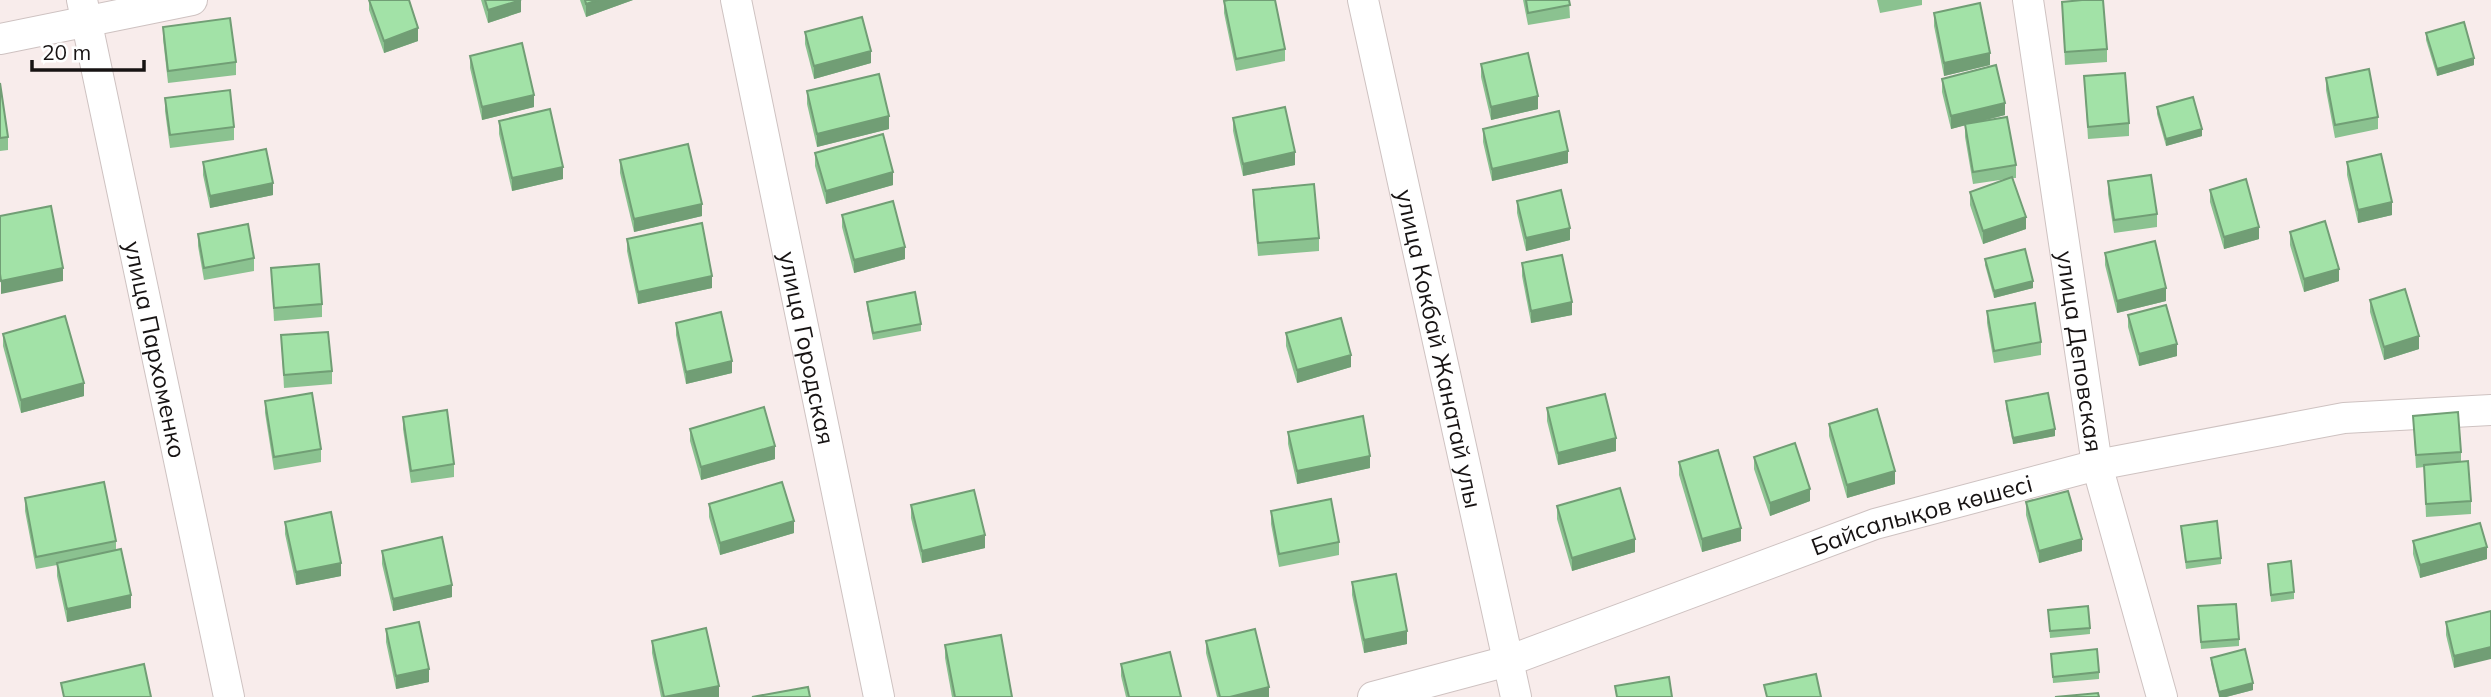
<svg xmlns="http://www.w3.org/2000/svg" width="2491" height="697" font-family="Mulish,sans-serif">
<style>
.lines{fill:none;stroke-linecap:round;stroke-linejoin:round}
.minor-casing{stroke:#cec2c1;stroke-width:32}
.minor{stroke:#fff;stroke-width:30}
.wall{fill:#8bc290}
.shaded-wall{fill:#719e75}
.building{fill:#a2e2a7;stroke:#719e75;stroke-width:2}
.labels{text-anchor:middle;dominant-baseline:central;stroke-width:6;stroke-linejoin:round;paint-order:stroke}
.street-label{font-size:24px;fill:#171313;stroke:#fff}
</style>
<rect width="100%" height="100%" fill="#f8eceb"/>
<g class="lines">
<defs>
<g id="minor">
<path id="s1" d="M82 0 229 697"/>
<path id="s2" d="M736 0 879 697"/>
<path id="s3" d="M1363 0 1516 697"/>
<path id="s4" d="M2028 0 2097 465 2162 697"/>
<path d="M0 39 192 0"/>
<path id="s5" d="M1373 697 1508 661 1875 524 2097 465 2344 418 2491 410"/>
</g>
</defs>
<use href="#minor" class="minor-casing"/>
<use href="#minor" class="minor"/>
</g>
<g class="wall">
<path d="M369 0H409L418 41 384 53 369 10Z"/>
<path d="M481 0H521V12L488 23Z"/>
<path d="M580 0H633L586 17Z"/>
<path d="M1523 0H1569L1570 18 1528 25Z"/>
<path d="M1877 0H1922V5L1880 13Z"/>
<path d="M1224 1 1285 49V61L1236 71 1224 13Z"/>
<path d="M2062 2 2107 49V62L2065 65Z"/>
<path d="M1934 13 1990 65 1944 76 1934 26Z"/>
<path d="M163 27 236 62V75L168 83 163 39Z"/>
<path d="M805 32 871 63 814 79 805 44Z"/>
<path d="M2426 33 2474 65 2437 76 2426 40Z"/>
<path d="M470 56 534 107 482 120 470 68Z"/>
<path d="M1481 64 1538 109 1491 120 1481 77Z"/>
<path d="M2084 76 2129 123V136L2088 139Z"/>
<path d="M2326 78 2378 117V129L2335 138 2326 90Z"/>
<path d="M1942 79 2005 115 1982 121 2016 165V178H2013L2026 229 1983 244 1970 205V192L2007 179 1973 184 1965 137V125L1951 129 1942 92Z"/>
<path d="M0 83 8 137V150L0 151Z"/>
<path d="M807 91 889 129 817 147 807 104Z"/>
<path d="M165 98 234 127V140L170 148 165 111Z"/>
<path d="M2157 107 2202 136 2166 146 2157 114Z"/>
<path d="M1233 118 1295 165 1243 176 1233 131Z"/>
<path d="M499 121 563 179 512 191 499 134Z"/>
<path d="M1483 129 1568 163 1492 181 1483 142Z"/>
<path d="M815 153 893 185 826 204 815 166Z"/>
<path d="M620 160 702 216 634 232 620 173Z"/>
<path d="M203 162 273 195 210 208 203 175Z"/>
<path d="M2347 162 2392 215 2358 223 2347 175Z"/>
<path d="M2108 181 2157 214V227L2114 233 2108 194Z"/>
<path d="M1253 190 1319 238V251L1258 256 1253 202Z"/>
<path d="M2210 190 2259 239 2224 249 2210 202Z"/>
<path d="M1517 201 1570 240 1526 251 1517 213Z"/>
<path d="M842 215 905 259 854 273 842 227Z"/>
<path d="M2290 232 2339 281 2304 292 2290 245Z"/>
<path d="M198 234 254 258V271L204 280 198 246Z"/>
<path d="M627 239 712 288 638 304 627 251Z"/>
<path d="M2105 253 2166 301 2117 313 2105 265Z"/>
<path d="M1985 259 2033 288 1994 298 1985 265Z"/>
<path d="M1522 263 1572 315 1531 323 1522 276Z"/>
<path d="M271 268 322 304V317L274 321Z"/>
<path d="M2370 300 2419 349 2384 360 2370 312Z"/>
<path d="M867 302 921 324V331L873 340 867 308Z"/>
<path d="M1987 311 2041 342V355L1994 363 1987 323Z"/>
<path d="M2128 315 2177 356 2139 366 2128 327Z"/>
<path d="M676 323 732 373 686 384 676 335Z"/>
<path d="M1286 333 1351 367 1297 383 1286 346Z"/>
<path d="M3 334 84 396 21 413 3 346Z"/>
<path d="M281 335 332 371V384L284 388Z"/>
<path d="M265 401 321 449V462L274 470 265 413Z"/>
<path d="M2006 401 2055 436 2013 444 2006 408Z"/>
<path d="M1547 408 1616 451 1558 465 1547 421Z"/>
<path d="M2413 416 2461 452V462L2471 501V514L2426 517 2424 467 2416 468Z"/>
<path d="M403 417 454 464V477L411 483 403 429Z"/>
<path d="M1829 424 1895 484 1847 498 1829 436Z"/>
<path d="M690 429 775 459 701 480 690 441Z"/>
<path d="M1288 432 1370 468 1297 484 1288 444Z"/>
<path d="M1754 457 1810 501 1770 516 1754 469Z"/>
<path d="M1679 462 1741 541 1702 552 1679 475Z"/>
<path d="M25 498 116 541V550L131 608 67 622 57 576V565L36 569 25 511Z"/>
<path d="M2026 502 2082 551 2039 563 2026 515Z"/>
<path d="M709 504 794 533 720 555 709 517Z"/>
<path d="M911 505 985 548 922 563 911 518Z"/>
<path d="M1557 506 1635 552 1572 571 1557 519Z"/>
<path d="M1271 511 1339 542V555L1279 567 1271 524Z"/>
<path d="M285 522 341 576 296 585 285 534Z"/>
<path d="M2181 526 2221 558V564L2186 569Z"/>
<path d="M2413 541 2487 559 2420 578 2413 554Z"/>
<path d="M382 551 452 597 393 611 382 564Z"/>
<path d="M2268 564 2294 592V599L2271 602Z"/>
<path d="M1352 582 1407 644 1364 653 1352 595Z"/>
<path d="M2048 610 2090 628V634L2050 638Z"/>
<path d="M2491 611 2454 668 2446 635V622Z"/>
<path d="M2198 613 2239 639V646L2201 649Z"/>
<path d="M386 629 429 682 396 689 386 642Z"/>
<path d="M652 641 719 697H661L652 653Z"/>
<path d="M1206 641 1269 697H1217L1206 653Z"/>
<path d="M945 645 1012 697H952L945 658Z"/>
<path d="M2051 654 2099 672V679L2053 683Z"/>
<path d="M2211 658 2253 690 2226 697H2219L2211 664Z"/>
<path d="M1121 664 1181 697H1126L1121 676Z"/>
</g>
<g class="shaded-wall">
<path d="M521 0V12L488 23V10Z"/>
<path d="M598 0H633L586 17V4Z"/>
<path d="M418 28V41L384 53V41Z"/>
<path d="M871 51V63L814 79V66Z"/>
<path d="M1990 53V65L1944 76V63Z"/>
<path d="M2474 58V65L2437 76V69Z"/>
<path d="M534 95V107L482 120V107Z"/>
<path d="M1538 96V109L1491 120V107Z"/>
<path d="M2005 103V115L1951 129V116Z"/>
<path d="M889 116V129L817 147V134Z"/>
<path d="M2202 129V136L2166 146V139Z"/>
<path d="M1568 151V163L1492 181V169Z"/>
<path d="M1295 152V165L1243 176V164Z"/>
<path d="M563 167V179L512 191V178Z"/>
<path d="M893 172V185L826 204V191Z"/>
<path d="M273 183V195L210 208V196Z"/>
<path d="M2392 202V215L2358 223V210Z"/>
<path d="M702 204V216L634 232V219Z"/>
<path d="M2026 217V229L1983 244V231Z"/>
<path d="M2259 227V239L2224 249V237Z"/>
<path d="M1570 228V240L1526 251V238Z"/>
<path d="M905 247V259L854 273V260Z"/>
<path d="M63 268V281L1 294V281Z"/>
<path d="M2339 269V281L2304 292V279Z"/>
<path d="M712 276V288L638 304V292Z"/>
<path d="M2033 281V288L1994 298V291Z"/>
<path d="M2166 288V301L2117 313V301Z"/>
<path d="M1572 302V315L1531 323V311Z"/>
<path d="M2419 336V349L2384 360V347Z"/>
<path d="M2177 344V356L2139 366V354Z"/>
<path d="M1351 355V367L1297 383V370Z"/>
<path d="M732 361V373L686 384V372Z"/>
<path d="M84 383V396L21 413V400Z"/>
<path d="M2055 429V436L2013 444V438Z"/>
<path d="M1616 438V451L1558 465V453Z"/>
<path d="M775 446V459L701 480V467Z"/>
<path d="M1370 456V468L1297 484V471Z"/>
<path d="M1895 471V484L1847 498V485Z"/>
<path d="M1810 489V501L1770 516V503Z"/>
<path d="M794 521V533L720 555V543Z"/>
<path d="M1741 528V541L1702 552V539Z"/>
<path d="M985 535V548L922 563V551Z"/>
<path d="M1635 539V552L1572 571V558Z"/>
<path d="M2082 539V551L2039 563V551Z"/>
<path d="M2487 547V559L2420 578V565Z"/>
<path d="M341 563V576L296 585V572Z"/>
<path d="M452 585V597L393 611V599Z"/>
<path d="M131 595V608L67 622V609Z"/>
<path d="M1407 631V644L1364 653V640Z"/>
<path d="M2491 647V659L2454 668V656Z"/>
<path d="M429 669V682L396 689V676Z"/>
<path d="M2253 683V690L2226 697H2219V692Z"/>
<path d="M719 686V697H665Z"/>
<path d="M1269 687V697H1230Z"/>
</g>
<g class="building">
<path d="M369 0H409L418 28 384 41Z"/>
<path d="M485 0H521L488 10Z"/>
<path d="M585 0H598L586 4Z"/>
<path d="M1228 0H1275L1285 49 1236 59 1224 1Z"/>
<path d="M1526 0H1569L1570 5 1528 13Z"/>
<path d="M2082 0H2103L2107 49 2065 52 2062 2Z"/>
<path d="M1980 3 1990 53 1944 63 1934 13Z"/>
<path d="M862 17 871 51 814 66 805 32Z"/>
<path d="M230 18 236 62 168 71 163 27Z"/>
<path d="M2464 22 2474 58 2437 69 2426 33Z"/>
<path d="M522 43 534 95 482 107 470 56Z"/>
<path d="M1528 53 1538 96 1491 107 1481 64Z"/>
<path d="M1996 65 2005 103 1951 116 1942 79Z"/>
<path d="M2369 69 2378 117 2335 125 2326 78Z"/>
<path d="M2125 73 2129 123 2088 127 2084 76Z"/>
<path d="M879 74 889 116 817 134 807 91Z"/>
<path d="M0 83 8 137 0 138Z"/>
<path d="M230 90 234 127 170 135 165 98Z"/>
<path d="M2193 97 2202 129 2166 139 2157 107Z"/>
<path d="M1285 107 1295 152 1243 164 1233 118Z"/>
<path d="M550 109 563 167 512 178 499 121Z"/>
<path d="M1559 111 1568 151 1492 169 1483 129Z"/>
<path d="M2007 117 2016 165 1973 172 1965 124Z"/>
<path d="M883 134 893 172 826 191 815 153Z"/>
<path d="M688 144 702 204 634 219 620 160Z"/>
<path d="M266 149 273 183 210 196 203 162Z"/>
<path d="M2381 154 2392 202 2358 210 2347 162Z"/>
<path d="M2151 175 2157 214 2114 220 2108 181Z"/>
<path d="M2012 177 2026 217 1983 231 1970 192Z"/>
<path d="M2246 179 2259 227 2224 237 2210 190Z"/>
<path d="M1314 184 1319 238 1258 243 1253 190Z"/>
<path d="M1561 190 1570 228 1526 238 1517 201Z"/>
<path d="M893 201 905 247 854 260 842 215Z"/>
<path d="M51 206 63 268 1 281 0 274V216Z"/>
<path d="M2325 221 2339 269 2304 279 2290 232Z"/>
<path d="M702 223 712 276 638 292 627 239Z"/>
<path d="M248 224 254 258 204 268 198 234Z"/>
<path d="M2155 241 2166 288 2117 301 2105 253Z"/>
<path d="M2025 249 2033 281 1994 291 1985 259Z"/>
<path d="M1562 255 1572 302 1531 311 1522 263Z"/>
<path d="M319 264 322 304 274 308 271 268Z"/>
<path d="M2405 289 2419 336 2384 347 2370 300Z"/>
<path d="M915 292 921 324 873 333 867 302Z"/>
<path d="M2035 303 2041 342 1994 351 1987 311Z"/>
<path d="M2166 305 2177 344 2139 354 2128 315Z"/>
<path d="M721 312 732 361 686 372 676 323Z"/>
<path d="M65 316 84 383 21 400 3 334Z"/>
<path d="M1341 318 1351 355 1297 370 1286 333Z"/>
<path d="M328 332 332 371 284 375 281 335Z"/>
<path d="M312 393 321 449 274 457 265 401Z"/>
<path d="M2048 393 2055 429 2013 438 2006 401Z"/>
<path d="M1605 394 1616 438 1558 453 1547 408Z"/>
<path d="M764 407 775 446 701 467 690 429Z"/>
<path d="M1877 409 1895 471 1847 485 1829 424Z"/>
<path d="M447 410 454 464 411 471 403 417Z"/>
<path d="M2458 412 2461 452 2416 455 2413 416Z"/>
<path d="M1363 416 1370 456 1297 471 1288 432Z"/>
<path d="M1795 443 1810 489 1770 503 1754 457Z"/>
<path d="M1718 450 1741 528 1702 539 1679 462Z"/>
<path d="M2468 461 2471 501 2426 504 2424 465Z"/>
<path d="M104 482 116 541 36 557 25 498Z"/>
<path d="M782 482 794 521 720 543 709 504Z"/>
<path d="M1620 488 1635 539 1572 558 1557 506Z"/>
<path d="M974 490 985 535 922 551 911 505Z"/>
<path d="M2068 491 2082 539 2039 551 2026 502Z"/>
<path d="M1331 499 1339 542 1279 554 1271 511Z"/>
<path d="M331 512 341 563 296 572 285 522Z"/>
<path d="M2217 521 2221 558 2186 562 2181 526Z"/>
<path d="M2480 523 2487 547 2420 565 2413 541Z"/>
<path d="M442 537 452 585 393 599 382 551Z"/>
<path d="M121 549 131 595 67 609 57 563Z"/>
<path d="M2291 561 2294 592 2271 595 2268 564Z"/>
<path d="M1396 574 1407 631 1364 640 1352 582Z"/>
<path d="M2236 604 2239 639 2201 642 2198 606Z"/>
<path d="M2088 606 2090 628 2050 631 2048 610Z"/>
<path d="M2491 611V647L2454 656 2446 622Z"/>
<path d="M419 622 429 669 396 676 386 629Z"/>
<path d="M706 628 719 686 664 697 652 641Z"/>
<path d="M1255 629 1269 687 1230 697H1220L1206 641Z"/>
<path d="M1001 635 1012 697H955L945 645Z"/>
<path d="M2097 649 2099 672 2053 677 2051 654Z"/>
<path d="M2245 649 2253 683 2219 692 2211 658Z"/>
<path d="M1170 652 1181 697H1129L1121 664Z"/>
<path d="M144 664 151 697H64L61 683Z"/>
<path d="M1816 674 1821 697H1767L1764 685Z"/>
<path d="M1669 677 1672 697H1617L1615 686Z"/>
<path d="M808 687 810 697H752Z"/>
<path d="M2098 693 2099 697H2055Z"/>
</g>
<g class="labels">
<g class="street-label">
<text stroke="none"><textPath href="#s2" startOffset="355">улица Городская</textPath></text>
<text stroke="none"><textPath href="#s3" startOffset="357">улица Кокбай Жанатай улы</textPath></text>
<text stroke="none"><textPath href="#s1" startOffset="357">улица Пархоменко</textPath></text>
<text stroke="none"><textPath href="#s4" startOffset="355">улица Деповская</textPath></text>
<text stroke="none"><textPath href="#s5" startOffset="579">Байсалықов көшесі</textPath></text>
</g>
</g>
<path d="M32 60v10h112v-10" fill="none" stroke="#171313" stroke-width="3.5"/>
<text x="42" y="60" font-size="21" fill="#171313" stroke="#ffffff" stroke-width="5" paint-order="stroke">20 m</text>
</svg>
